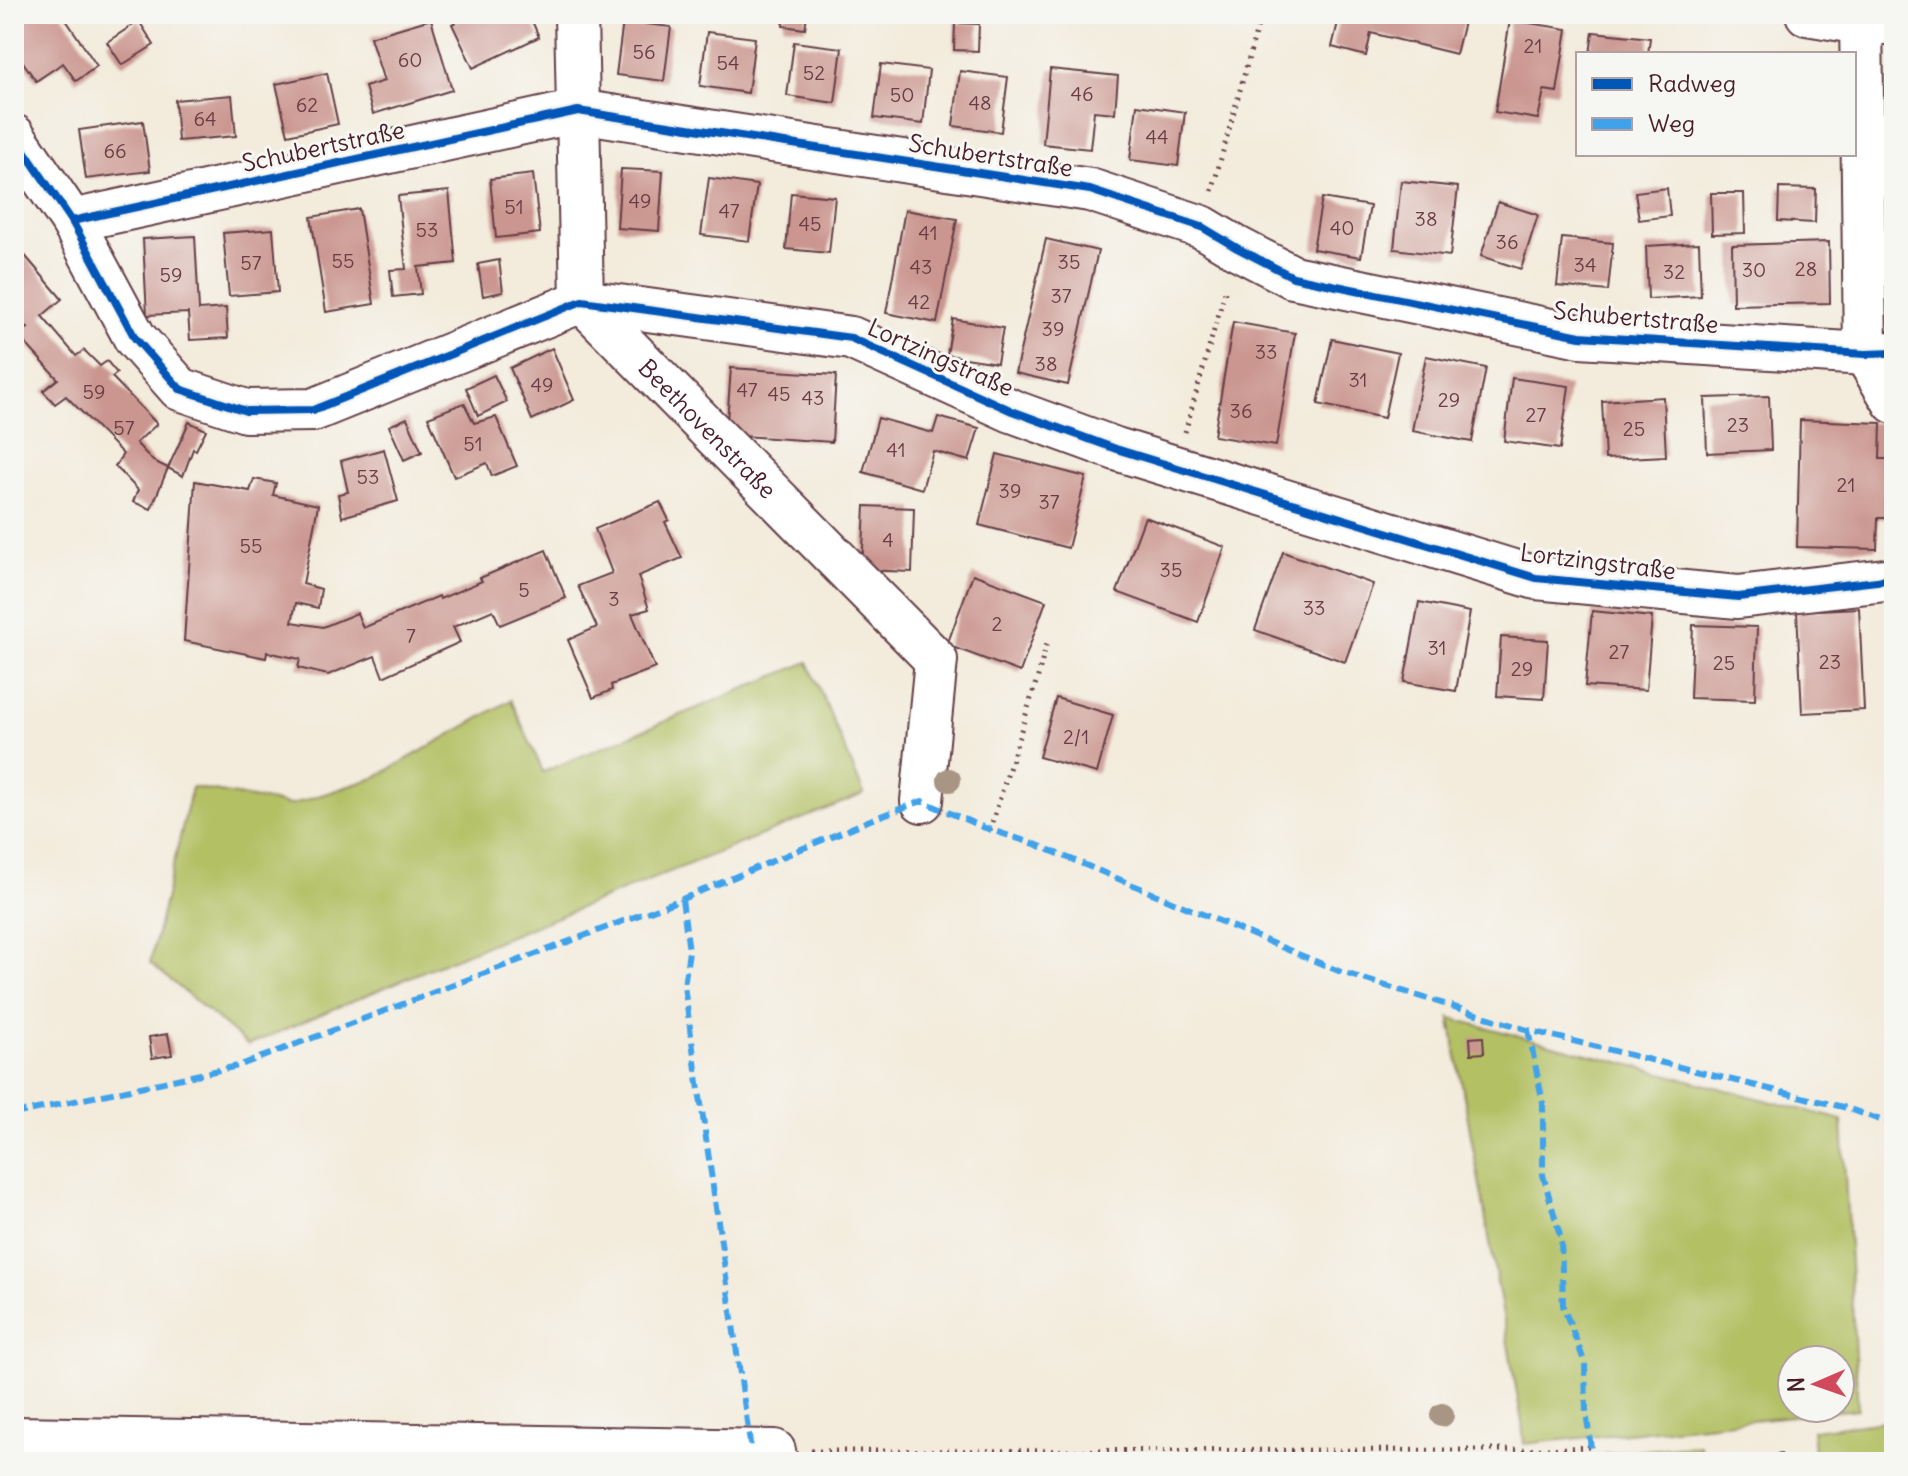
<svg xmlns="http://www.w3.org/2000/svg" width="1908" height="1476" font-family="Delius,sans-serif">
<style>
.green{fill:#b3c063;stroke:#7e7047;stroke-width:2;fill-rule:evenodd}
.building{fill:#cb9690}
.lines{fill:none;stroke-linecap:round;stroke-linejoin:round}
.minor-casing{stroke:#633e45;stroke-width:46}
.path{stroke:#633e45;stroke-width:5;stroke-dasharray:2 6;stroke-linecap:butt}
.minor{stroke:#fff;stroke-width:42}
.quiet{stroke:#40a2eb;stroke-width:6;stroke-dasharray:12 6;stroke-linecap:butt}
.cycleway-casing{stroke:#f6f6f2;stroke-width:13}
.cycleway{stroke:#0057b8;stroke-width:8}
.tree{fill:#a89584}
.labels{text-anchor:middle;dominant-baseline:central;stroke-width:6;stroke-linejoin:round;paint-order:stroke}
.number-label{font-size:20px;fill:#6a3d44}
.street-label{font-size:24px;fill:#4a1f2b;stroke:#f6f6f2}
</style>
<rect width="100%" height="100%" fill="#f6f6f2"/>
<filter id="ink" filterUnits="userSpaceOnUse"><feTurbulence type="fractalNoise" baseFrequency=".0125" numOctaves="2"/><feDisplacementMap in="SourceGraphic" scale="16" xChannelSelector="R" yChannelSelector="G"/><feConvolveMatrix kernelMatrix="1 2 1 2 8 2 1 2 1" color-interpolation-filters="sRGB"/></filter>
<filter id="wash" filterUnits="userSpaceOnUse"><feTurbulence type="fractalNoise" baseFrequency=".006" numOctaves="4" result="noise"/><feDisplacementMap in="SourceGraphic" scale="32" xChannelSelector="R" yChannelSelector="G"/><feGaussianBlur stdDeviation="1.8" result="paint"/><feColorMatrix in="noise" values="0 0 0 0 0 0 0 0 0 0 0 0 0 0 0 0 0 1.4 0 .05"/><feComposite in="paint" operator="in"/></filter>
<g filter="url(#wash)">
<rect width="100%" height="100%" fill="#f3ebdb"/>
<g class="green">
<path d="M808 662 864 794 450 960 248 1045 150 963 192 787 290 805 374 778 511 700 543 772Z"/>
<path d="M1450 1018 1842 1120 1858 1409 1524 1444 1522 1422ZM1792 1360H1840V1408H1792Z"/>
<path d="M1894 1420V1462H1815L1812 1430Z"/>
<path d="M1700 1445 1702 1462H1606L1605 1454Z"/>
</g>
<g id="blocks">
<g class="building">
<path d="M31 14H62L97 66 76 81 63 63 36 81 14 49V26Z"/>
<path d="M473 14H529L539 37 473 68 452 24Z"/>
<path d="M784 14H807L805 29 783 26Z"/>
<path d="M1340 14H1466L1456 54 1371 33 1366 56 1332 47Z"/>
<path d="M431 19 452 90 373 114 365 87 384 81 370 37Z"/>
<path d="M1510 20 1567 29 1557 92 1544 90 1538 119 1495 112Z"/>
<path d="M139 21 154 45 122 65 107 42Z"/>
<path d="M623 21 671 27 664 81 616 75Z"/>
<path d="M955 23 979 24 978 51 954 50Z"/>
<path d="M707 32 755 38 748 93 700 86Z"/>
<path d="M1593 32 1650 38 1648 54H1590Z"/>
<path d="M794 42 842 48 835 103 787 96Z"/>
<path d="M881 64 929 70 923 124 874 118Z"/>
<path d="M1050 69 1118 76 1115 113 1094 111 1090 149 1043 144Z"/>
<path d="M960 71 1008 77 1001 132 953 126Z"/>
<path d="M327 73 338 124 288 135 276 84Z"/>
<path d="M232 95 236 136 178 141 175 100Z"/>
<path d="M1137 105 1185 112 1178 166 1130 160Z"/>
<path d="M143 121 150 171 86 179 79 130Z"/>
<path d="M621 169 663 171 659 231 617 228Z"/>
<path d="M533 174 540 233 496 238 490 179Z"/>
<path d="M709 178 757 185 749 241 701 235Z"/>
<path d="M1401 181 1458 187 1450 256 1394 249Z"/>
<path d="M1667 188 1670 216 1639 220 1635 192Z"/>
<path d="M1779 188 1816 189 1815 223 1778 221Z"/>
<path d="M449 191 456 263 418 267 421 294 393 297 390 270 406 269 398 196Z"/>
<path d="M791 193 835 197 829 253 786 249Z"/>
<path d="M1711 193H1744L1745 233 1712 234Z"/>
<path d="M1322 198 1370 206 1361 257 1313 249Z"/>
<path d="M1498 202 1538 215 1521 269 1481 256Z"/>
<path d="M359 209 374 304 326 312 311 217Z"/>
<path d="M905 210 957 219 937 323 886 313Z"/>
<path d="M273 229 278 292 229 296 223 233Z"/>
<path d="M195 236 199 310 226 308 228 338 190 340 188 313 147 315 143 239Z"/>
<path d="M1562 238 1613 243 1608 291 1557 286Z"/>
<path d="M1046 239 1098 251 1068 385 1015 373Z"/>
<path d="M1829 242 1830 303 1733 305 1732 245Z"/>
<path d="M1699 243 1701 296 1648 299 1646 246Z"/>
<path d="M22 252 62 299 42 316 76 356 84 350 100 366 107 361 117 373 112 377 157 424 136 443 153 461 168 468 151 509 133 502 138 490 115 466 123 454 66 396 55 404 43 391 58 379 18 335 28 328 14 312V259Z"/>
<path d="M499 260 503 292 483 296 478 264Z"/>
<path d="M953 319 1003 328 997 363 947 355Z"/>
<path d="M1233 322 1295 333 1276 446 1214 436Z"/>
<path d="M1332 339 1398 353 1384 418 1318 404Z"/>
<path d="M552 348 574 400 532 420 510 368Z"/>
<path d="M1426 356 1486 368 1472 442 1412 431Z"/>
<path d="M731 368 836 375 832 442 726 435Z"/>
<path d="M494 375 507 402 478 416 466 388Z"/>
<path d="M1512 378 1569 386 1560 449 1504 441Z"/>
<path d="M1769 396 1771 450 1707 453 1705 398Z"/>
<path d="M1663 397 1666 456 1605 459 1602 401Z"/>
<path d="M464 403 474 423 496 417 517 466 492 476 487 463 454 477 428 417Z"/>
<path d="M938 417 979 428 969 461 933 451 922 489 863 472 878 418 933 433Z"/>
<path d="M407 418 422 452 404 460 389 426Z"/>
<path d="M1800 420 1881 423 1880 459H1894V518H1878L1877 549 1797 547Z"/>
<path d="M189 422 206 430 196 450 193 449 183 476 168 468Z"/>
<path d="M384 449 398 501 342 517 338 494 348 492 341 461Z"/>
<path d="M997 454 1086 477 1068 548 979 525Z"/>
<path d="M254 479 276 483 273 495 318 505 303 584 321 589 318 608 296 603 292 622 323 627 357 613 363 628 439 596 440 599 482 581 480 578 546 550 566 598 500 625 493 610 453 627 460 642 383 677 375 656 328 675 298 668 300 659 267 652 266 658 184 641 195 481 250 491Z"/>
<path d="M660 502 669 520 665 522 682 558 638 576 649 609 632 614 655 668 611 685 612 690 593 698 568 640 597 627 578 586 612 573 595 529Z"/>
<path d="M865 506 914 508 912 572 862 570Z"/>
<path d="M1145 517 1225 547 1198 622 1117 592Z"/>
<path d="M1283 552 1373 584 1345 662 1255 630Z"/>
<path d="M973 574 1046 601 1020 672 947 645Z"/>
<path d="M1419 602 1470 612 1456 691 1404 682Z"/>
<path d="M1859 608 1864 710 1802 713 1797 611Z"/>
<path d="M1592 611 1652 617 1646 690 1585 686Z"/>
<path d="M1693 625 1757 627 1755 700 1690 698Z"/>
<path d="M1501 637 1548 640 1544 699 1497 696Z"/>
<path d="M1056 698 1113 715 1097 773 1039 757Z"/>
<path d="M168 1034 172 1055 152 1058 149 1037Z"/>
<path d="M1483 1037 1484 1053 1471 1054 1470 1038Z"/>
<path d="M1781 1454 1782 1462H1735V1460Z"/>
</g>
</g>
</g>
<g filter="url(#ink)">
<use href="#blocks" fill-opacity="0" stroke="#633e45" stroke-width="2"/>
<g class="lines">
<defs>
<g id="minor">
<path id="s1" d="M576 14 582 301 936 660 922 801"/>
<path d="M1807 14 1861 23H1894"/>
<path d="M1861 14 1865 354 1894 402"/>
<path d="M14 136 72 221 135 338 180 389 246 411 313 410 582 301 851 338 1012 411 1116 449 1536 578 1738 597 1894 579"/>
<path d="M72 221 578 111 1090 190 1202 227 1237 248 1293 277 1580 336 1865 354 1894 353"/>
<path d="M14 1438 774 1451 776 1462"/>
</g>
</defs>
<use href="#minor" class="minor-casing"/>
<g class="path">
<path d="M1212 191 1261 14"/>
<path d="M1185 432 1226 288"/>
<path d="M990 830 1038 676 1048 639"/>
<path d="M811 1451 1524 1450 1590 1447"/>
</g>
<use href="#minor" class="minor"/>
<g class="quiet">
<path d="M682 899 689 951 684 986 751 1450"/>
<path d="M1528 1030 1543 1103V1175L1561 1239 1563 1306 1585 1363 1586 1412 1593 1462"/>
<path d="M14 1114 238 1066 682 899 875 818 922 801 985 828 1035 844 1341 972 1528 1030 1847 1108 1894 1125"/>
</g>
<defs>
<g id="cycleway">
<path d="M14 136 72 221 135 338 180 389 246 411 313 410 582 301 851 338 1012 411 1116 449 1536 578 1738 597 1894 579"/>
<path d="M72 221 578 111 1090 190 1202 227 1237 248 1293 277 1580 336 1865 354 1894 353"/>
</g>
</defs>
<use href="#cycleway" class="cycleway-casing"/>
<use href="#cycleway" class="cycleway"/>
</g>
<g class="tree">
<circle cx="949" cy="780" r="12"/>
<circle cx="1442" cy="1415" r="12"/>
</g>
</g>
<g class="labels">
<g class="number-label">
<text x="1533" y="45">21</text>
<text x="644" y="51">56</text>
<text x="410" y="59">60</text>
<text x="728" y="62">54</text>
<text x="814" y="72">52</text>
<text x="1082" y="93">46</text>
<text x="902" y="94">50</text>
<text x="980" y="102">48</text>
<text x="307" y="104">62</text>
<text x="205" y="118">64</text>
<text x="1157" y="136">44</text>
<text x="115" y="150">66</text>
<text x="640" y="200">49</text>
<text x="514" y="206">51</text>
<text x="729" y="210">47</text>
<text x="1426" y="218">38</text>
<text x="810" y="223">45</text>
<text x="1342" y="227">40</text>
<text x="427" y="229">53</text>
<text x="928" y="232">41</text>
<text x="1507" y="241">36</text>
<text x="343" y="260">55</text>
<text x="1069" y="261">35</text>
<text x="251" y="262">57</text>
<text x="1585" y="264">34</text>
<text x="921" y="266">43</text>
<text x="1806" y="268">28</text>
<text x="1754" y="269">30</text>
<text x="1674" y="271">32</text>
<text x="171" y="274">59</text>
<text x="1061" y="295">37</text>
<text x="919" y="301">42</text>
<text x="1053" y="328">39</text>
<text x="1266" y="351">33</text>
<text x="1046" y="363">38</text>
<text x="1358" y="379">31</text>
<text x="542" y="384">49</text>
<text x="747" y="389">47</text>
<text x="94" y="391">59</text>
<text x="779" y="393">45</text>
<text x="813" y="397">43</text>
<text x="1449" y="399">29</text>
<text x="1241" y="410">36</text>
<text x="1536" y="414">27</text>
<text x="1738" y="424">23</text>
<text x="124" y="427">57</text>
<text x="1634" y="428">25</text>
<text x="473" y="443">51</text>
<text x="896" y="449">41</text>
<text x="368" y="476">53</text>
<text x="1846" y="484">21</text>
<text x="1010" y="490">39</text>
<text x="1049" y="501">37</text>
<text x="888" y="539">4</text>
<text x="251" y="545">55</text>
<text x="1171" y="569">35</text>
<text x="524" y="589">5</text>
<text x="614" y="598">3</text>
<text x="1314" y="607">33</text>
<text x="997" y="623">2</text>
<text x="411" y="635">7</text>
<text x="1437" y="647">31</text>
<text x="1619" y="651">27</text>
<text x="1830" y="661">23</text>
<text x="1724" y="662">25</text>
<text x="1522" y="668">29</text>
<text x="1076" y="736">2/1</text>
</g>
<g class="street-label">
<text transform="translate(323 146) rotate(-12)">Schubertstraße</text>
<text transform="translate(991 155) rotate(9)">Schubertstraße</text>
<text transform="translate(1636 317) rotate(5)">Schubertstraße</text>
<text transform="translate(941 357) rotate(24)">Lortzingstraße</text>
<text stroke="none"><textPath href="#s1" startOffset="466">Beethovenstraße</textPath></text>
<text transform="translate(1598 561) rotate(7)">Lortzingstraße</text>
</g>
</g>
<rect width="1908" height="1476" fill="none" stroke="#f6f6f2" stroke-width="48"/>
<rect x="1576" y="52" width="280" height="104" fill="#f6f6f2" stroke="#b1a0a2" stroke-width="2"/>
<rect x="1592" y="78" width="40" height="12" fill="#0057b8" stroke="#b1a0a2" stroke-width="2"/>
<text x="1648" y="92" font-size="24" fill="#4a1f2b">Radweg</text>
<rect x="1592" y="118" width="40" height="12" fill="#40a2eb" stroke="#b1a0a2" stroke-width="2"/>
<text x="1648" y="132" font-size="24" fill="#4a1f2b">Weg</text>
<g transform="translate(1816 1384) rotate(268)"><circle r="38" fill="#f6f6f2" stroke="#b1a0a2" stroke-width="2"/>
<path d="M0-6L14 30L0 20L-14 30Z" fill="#d1495b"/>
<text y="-12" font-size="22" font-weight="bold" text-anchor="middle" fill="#4a1f2b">N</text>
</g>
</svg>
